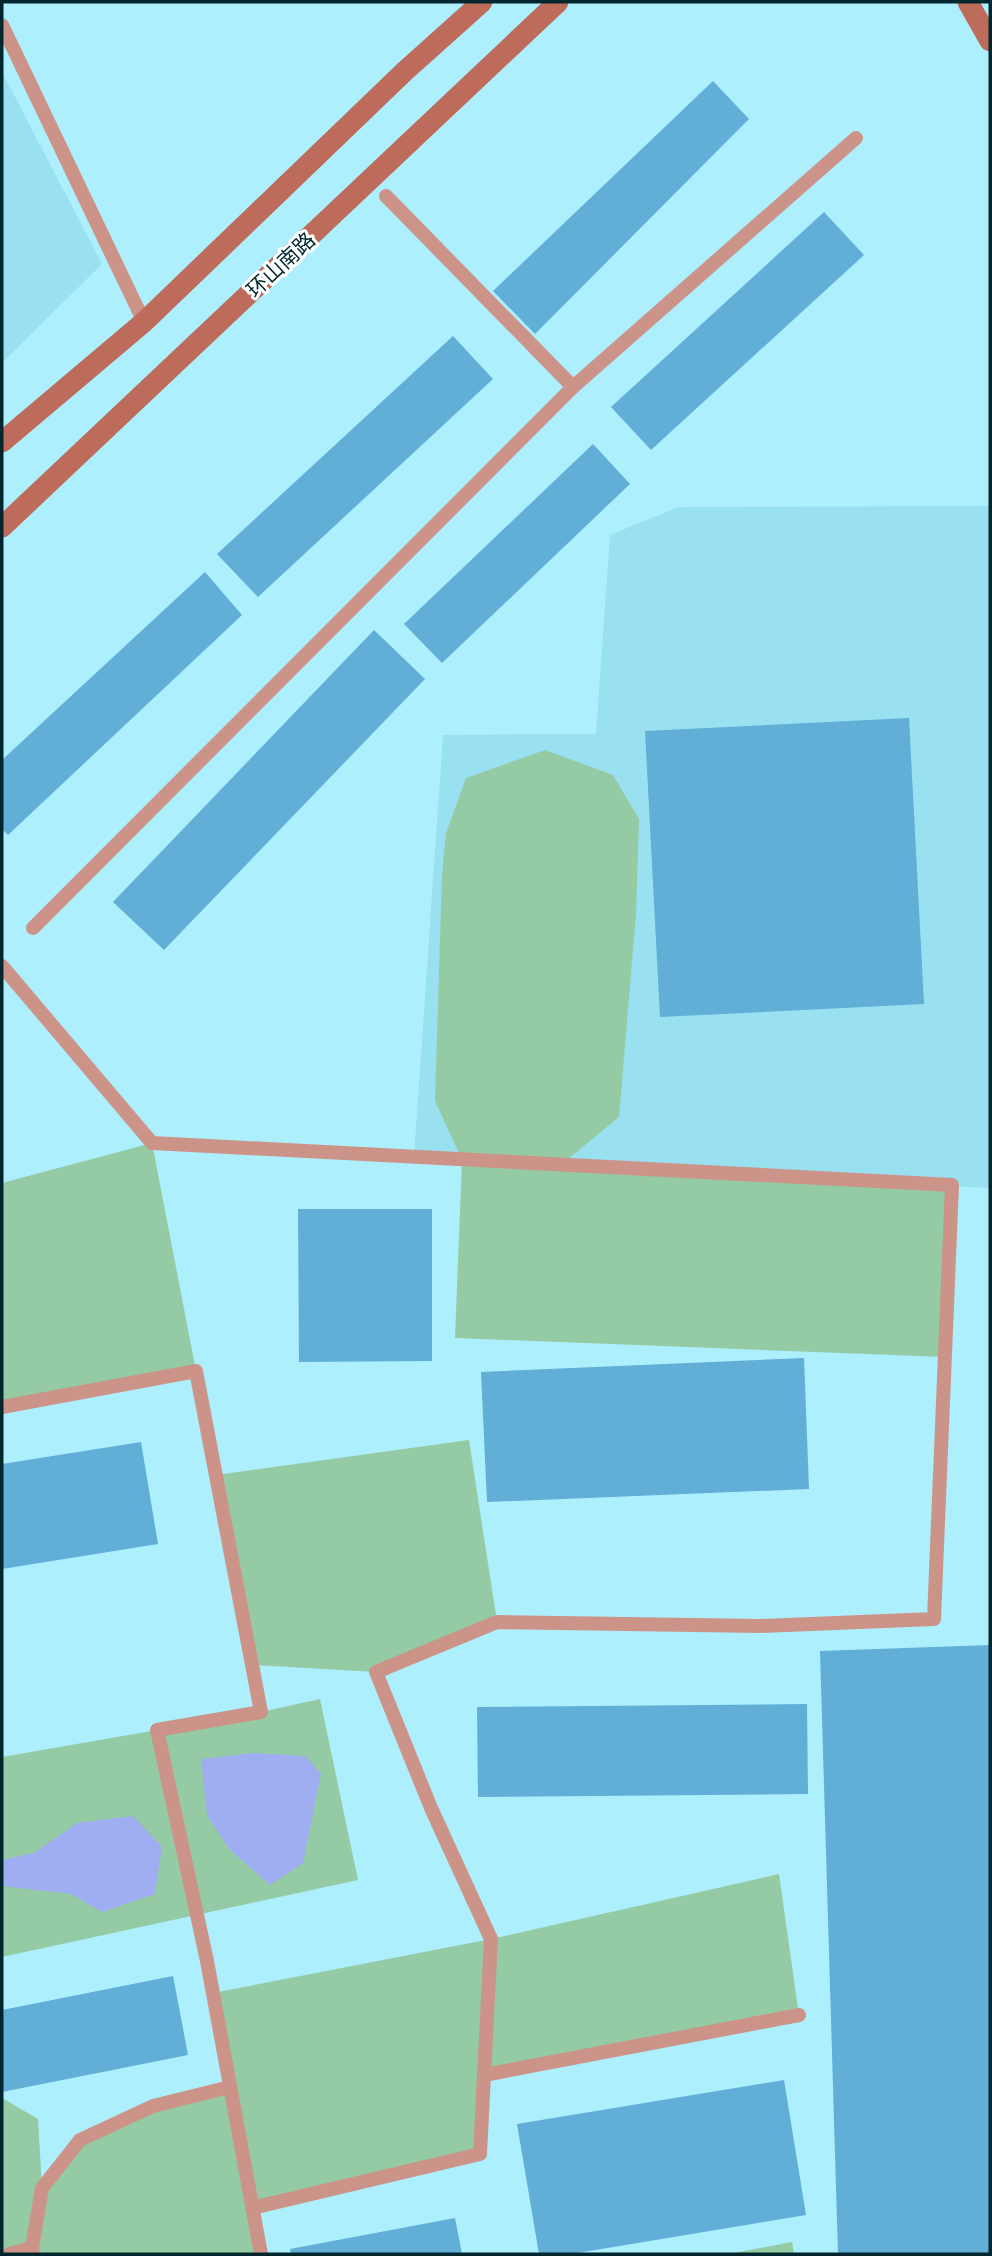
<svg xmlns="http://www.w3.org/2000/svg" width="992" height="2256" font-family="Commissioner,'Noto Sans SC',sans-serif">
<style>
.built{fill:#99e0f1}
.green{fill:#95cba4}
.water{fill:#9eaef0}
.building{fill:#61aed7}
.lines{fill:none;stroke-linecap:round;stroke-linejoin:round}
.lane{stroke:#cc9488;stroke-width:14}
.secondary{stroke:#bd6c5b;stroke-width:21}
.labels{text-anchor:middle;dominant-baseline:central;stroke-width:6;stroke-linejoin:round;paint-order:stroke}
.street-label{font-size:21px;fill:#01262d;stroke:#fff}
</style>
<rect width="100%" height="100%" fill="#aeeffe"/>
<g class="built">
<path d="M2 72 102 264 2 363Z"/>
<path d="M990 506V1188L414 1157 443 735 596 734 610 535 679 507Z"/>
</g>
<g class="green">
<path d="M545 750 613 775 639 819 636 914 619 1117 562 1164 952 1185 945 1357 455 1338 462 1160 435 1101 442 874 446 833 466 778Z"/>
<path d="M152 1143 196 1371 2 1407V1183Z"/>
<path d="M469 1440 497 1622 376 1672 252 1665 216 1475Z"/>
<path d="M320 1699 358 1880 2 1957V1757L261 1712Z"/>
<path d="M779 1874 799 2015 484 2075 480 2154 253 2208 261 2254H2V2098L38 2119 42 2187 80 2140 153 2106 230 2087 213 1993 491 1939Z"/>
<path d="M792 2242 794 2254H728Z"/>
</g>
<g class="water">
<path d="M253 1753 305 1756 321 1774 303 1863 270 1885 229 1849 207 1815 201 1759Z"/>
<path d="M133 1816 162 1847 155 1894 102 1912 71 1894 2 1886V1860L34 1853 77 1823Z"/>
</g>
<g class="building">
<path d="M713 81 749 119 535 334 493 291Z"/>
<path d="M824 212 864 255 651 450 611 407Z"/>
<path d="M453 336 493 379 258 597 217 554Z"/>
<path d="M593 444 630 484 442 663 404 624Z"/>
<path d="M205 572 242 615 8 835 2 829V760Z"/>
<path d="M374 630 425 679 164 950 113 902Z"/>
<path d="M909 718 924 1004 660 1017 645 731Z"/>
<path d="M298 1209H432V1361L299 1362Z"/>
<path d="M804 1358 809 1489 487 1502 481 1372Z"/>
<path d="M141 1442 158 1544 2 1569V1464Z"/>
<path d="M990 1645V2254H838L820 1651Z"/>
<path d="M807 1704 808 1794 478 1797 477 1707Z"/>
<path d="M173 1976 188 2055 2 2092V2010Z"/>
<path d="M784 2080 806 2215 571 2254H539L517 2124Z"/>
<path d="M455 2218 462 2254H291L290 2249Z"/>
</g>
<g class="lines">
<g class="lane">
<path d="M2 25 144 322"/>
<path d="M386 196 573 387"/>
<path d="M33 928 573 387 856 138"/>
<path d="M2 966 152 1143 952 1185 934 1619 760 1626 497 1622 376 1672 431 1808 491 1939 480 2154 252 2208"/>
<path d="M2 1407 196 1371 261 1712 157 1730 207 1961 261 2254"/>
<path d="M484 2075 799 2015"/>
<path d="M32 2248 42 2188 80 2140 153 2106 230 2087"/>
<path d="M9 2254 32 2248 33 2254"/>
</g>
<g class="secondary">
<path d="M968 2 990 41"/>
<path d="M2 442 144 322 405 71 482 2"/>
<path d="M2 527 558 2"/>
</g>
</g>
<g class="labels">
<g class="street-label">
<text transform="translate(280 264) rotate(-43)">环山南路</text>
</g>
</g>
<rect width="992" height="2256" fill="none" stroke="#01262d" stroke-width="7"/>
</svg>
